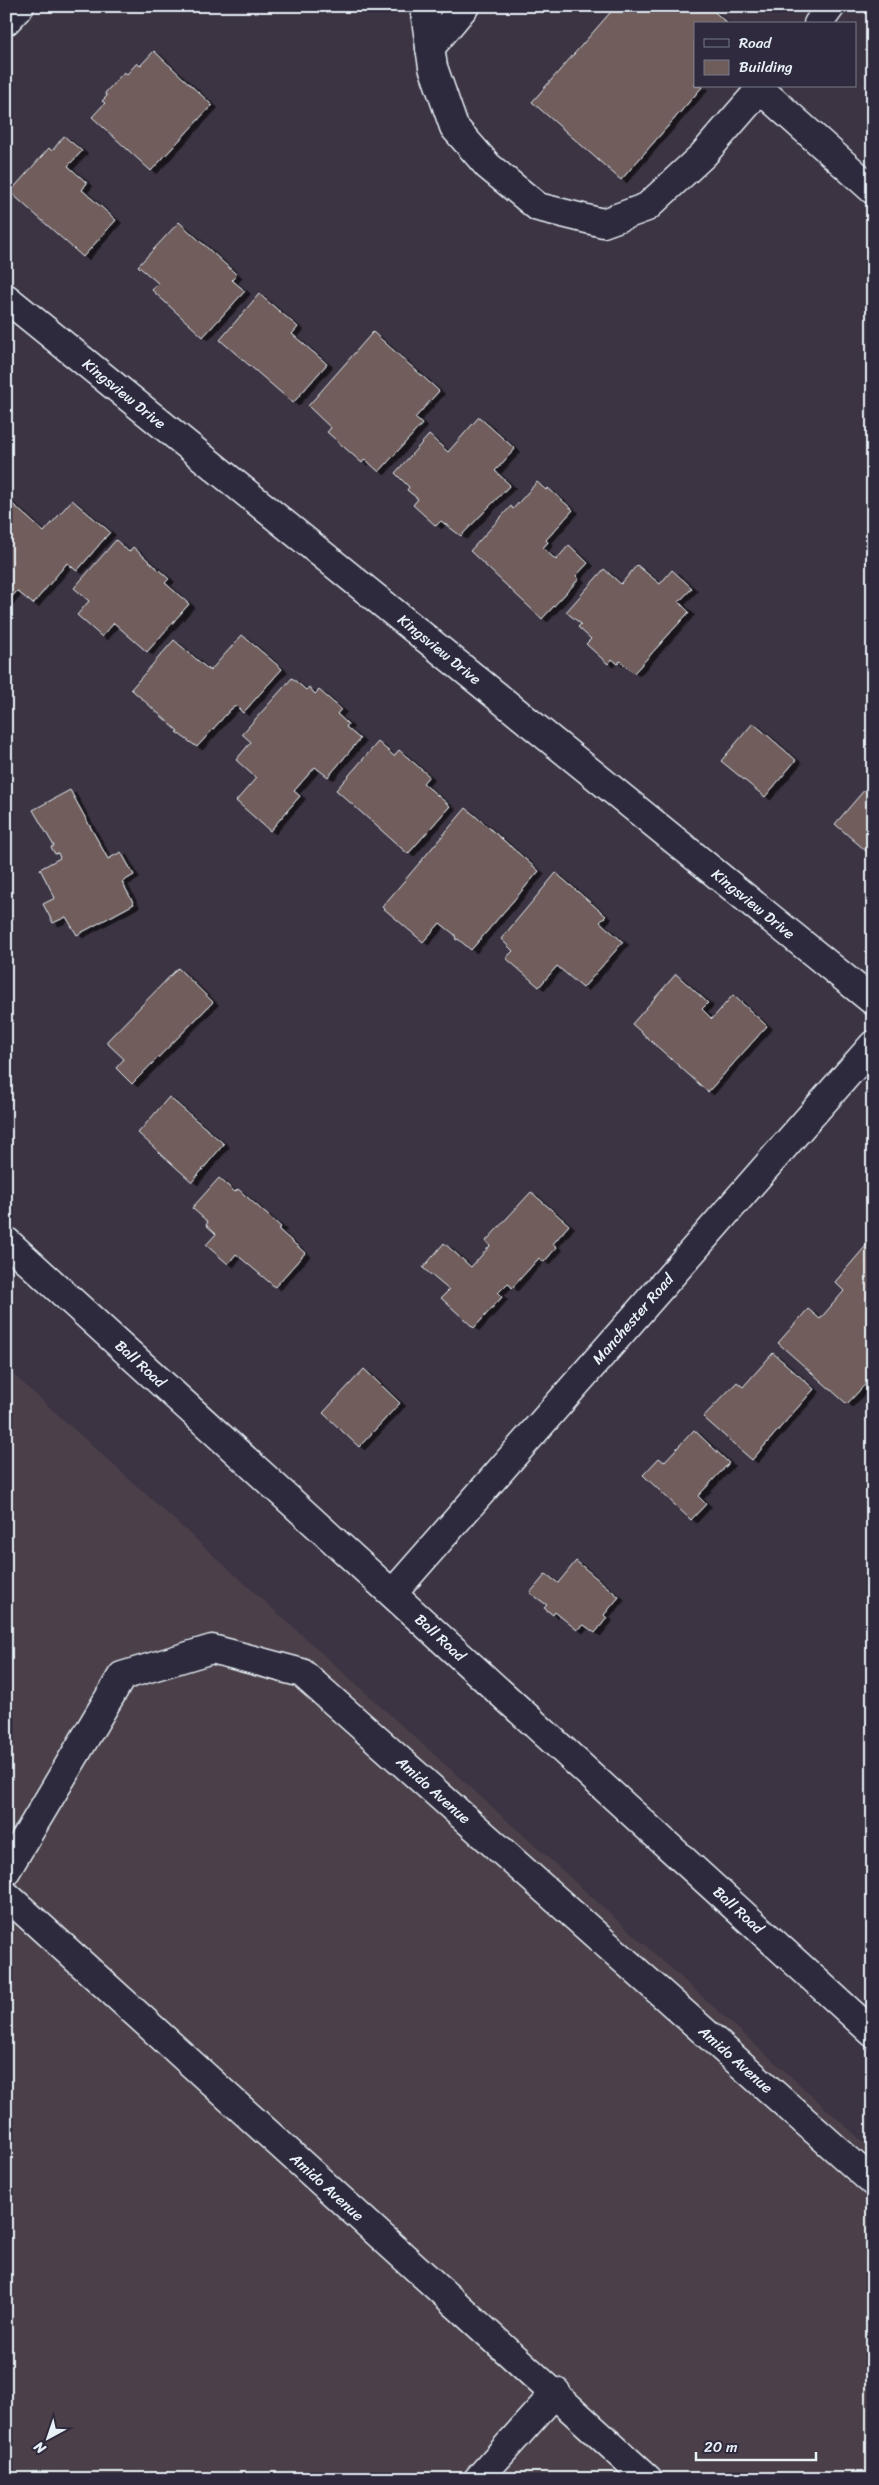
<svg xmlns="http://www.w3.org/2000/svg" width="879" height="2485" font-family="Sriracha,sans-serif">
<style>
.built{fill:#4b404a}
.building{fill:#6f5d5c;stroke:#e8f1f8;filter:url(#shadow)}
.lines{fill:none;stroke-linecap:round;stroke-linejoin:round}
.minor-casing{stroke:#e8f1f8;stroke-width:31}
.major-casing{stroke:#e8f1f8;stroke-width:31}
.minor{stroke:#2f2a3d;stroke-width:28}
.major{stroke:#2f2a3d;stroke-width:28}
.labels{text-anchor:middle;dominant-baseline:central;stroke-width:4;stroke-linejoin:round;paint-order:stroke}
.street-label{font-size:15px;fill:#e8f1f8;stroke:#2f2a3d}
</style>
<defs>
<filter id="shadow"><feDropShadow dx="5.5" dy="3" stdDeviation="0" flood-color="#0009"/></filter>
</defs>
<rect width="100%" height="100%" fill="#3c3443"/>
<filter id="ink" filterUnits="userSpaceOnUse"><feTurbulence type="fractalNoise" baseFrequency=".02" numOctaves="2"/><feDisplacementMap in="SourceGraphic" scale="10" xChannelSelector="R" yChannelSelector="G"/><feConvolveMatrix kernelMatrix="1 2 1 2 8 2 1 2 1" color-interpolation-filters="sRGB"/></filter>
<g filter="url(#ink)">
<path class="built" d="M6 1368 873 2151V2479H6Z"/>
<g class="building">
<path d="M616 6H708L728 24H695V86H703L621 180 532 102Z"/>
<path d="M154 51 212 105 151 171 92 117 105 103 102 101 107 96 105 93 124 72 127 74 137 63 140 66Z"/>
<path d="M64 136 82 151 68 166 87 183 82 190 116 220 83 257 10 192 49 148 52 151Z"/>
<path d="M179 222 237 275 232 280 245 291 203 337 152 290 158 283 138 266Z"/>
<path d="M259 294 298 327 292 334 327 364 293 403 220 340Z"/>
<path d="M373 332 439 391 415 418 422 424 379 472 365 459 362 463 327 432 331 428 308 406Z"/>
<path d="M479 417 515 449 495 471 510 485 461 536 441 521 436 526 413 505 418 499 407 490 409 487 395 473 429 435 448 452Z"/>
<path d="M537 482 546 490 548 488 573 510 546 540 548 542 543 548 556 560 569 545 588 563 576 576 579 579 542 619 470 551 511 506 513 509Z"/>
<path d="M7 499 44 532 72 500 110 532 77 571 67 563 33 604 17 591 6 603Z"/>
<path d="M116 540 129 552 133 547 169 579 165 583 189 604 147 652 114 623 102 637 77 615 89 601 74 588Z"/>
<path d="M637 565 660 584 672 570 692 588 679 602 689 612 634 673 620 661 618 664 612 659 608 664 586 644 591 639 578 627 581 624 566 612 604 569 621 584Z"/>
<path d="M242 635 282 669 243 713 236 706 231 709 197 747 176 732 178 731 131 689 174 640 210 671Z"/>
<path d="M292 678 306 690 309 687 315 694 319 690 341 709 337 714 348 724 346 727 360 739 328 777 315 767 294 791 300 796 270 831 236 801 256 778 236 760 251 742 242 734Z"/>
<path d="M753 723 796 760 765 797 721 761Z"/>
<path d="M378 742 394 756 399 750 429 776 423 783 450 806 408 854 336 790Z"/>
<path d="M873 780V857L835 824Z"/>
<path d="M70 790 108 859 121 852 134 875 122 882 134 904 77 935 66 917 53 923 43 904 55 898 40 869 60 858 58 853 55 854 51 847 54 846 33 810Z"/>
<path d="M466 808 539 871 471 950 458 939 456 940 455 935 440 923 423 942 382 907Z"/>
<path d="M556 873 606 916 600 922 623 942 583 988 557 966 539 987 506 958 513 951 501 939Z"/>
<path d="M178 968 213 1002 132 1084 116 1068 124 1059 106 1042Z"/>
<path d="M676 974 708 1003 702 1009 712 1019 733 995 767 1026 708 1092 632 1024Z"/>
<path d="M169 1097 224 1144 192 1182 138 1133Z"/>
<path d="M219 1178 235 1192 238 1189 281 1227 278 1229 305 1253 275 1287 236 1254 228 1264 206 1245 216 1234 206 1225 208 1222 192 1208Z"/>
<path d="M531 1192 569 1225 553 1244 557 1247 544 1262 539 1258 512 1288 508 1283 498 1293 502 1297 474 1328 441 1298 449 1290 423 1268 444 1243 471 1267 490 1246 486 1241Z"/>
<path d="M870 1241 873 1244V1376L847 1404 778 1343 808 1309 820 1319 844 1291 835 1282Z"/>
<path d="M773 1353 814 1389 752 1460 703 1417 737 1382 743 1387Z"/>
<path d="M364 1369 400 1403 359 1447 323 1413Z"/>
<path d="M694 1430 729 1463 698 1496 706 1504 691 1520 643 1475 659 1458 664 1462Z"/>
<path d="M576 1561 619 1597 604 1615 607 1618 595 1633 584 1625 577 1630 555 1612 553 1615 544 1608 547 1605 530 1593 546 1574 558 1583Z"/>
</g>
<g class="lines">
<defs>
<g id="minor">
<path d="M424 6 433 67 454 127 488 166 538 207 603 223 647 207 703 155 763 86"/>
<path d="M6 21 20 6"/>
<path d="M818 24 831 6"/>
<path d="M430 48 465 6"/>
<path d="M760 89 873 190"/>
<path id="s1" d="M6 298 873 1001"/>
<path id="s2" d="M393 1593 873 1045"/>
<path id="s3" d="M6 1871 122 1676 212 1649 302 1673 873 2182"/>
<path id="s4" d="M6 1895 648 2479"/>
<path d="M478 2479 556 2392"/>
</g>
<g id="major">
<path id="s5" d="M6 1241 873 2033"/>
</g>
</defs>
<use href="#minor" class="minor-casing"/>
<use href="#major" class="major-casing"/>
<use href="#minor" class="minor"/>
<use href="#major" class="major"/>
</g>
</g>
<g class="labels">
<g class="street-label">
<text stroke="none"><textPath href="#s1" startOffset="152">Kingsview Drive</textPath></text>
<text stroke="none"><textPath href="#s1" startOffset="558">Kingsview Drive</textPath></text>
<text stroke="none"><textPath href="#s1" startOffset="962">Kingsview Drive</textPath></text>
<text stroke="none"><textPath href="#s2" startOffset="364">Manchester Road</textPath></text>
<text stroke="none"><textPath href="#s5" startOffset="182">Ball Road</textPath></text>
<text stroke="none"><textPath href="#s5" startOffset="588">Ball Road</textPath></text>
<text stroke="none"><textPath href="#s3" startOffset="590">Amido Avenue</textPath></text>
<text stroke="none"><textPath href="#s5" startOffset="992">Ball Road</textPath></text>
<text stroke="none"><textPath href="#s3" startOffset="995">Amido Avenue</textPath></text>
<text stroke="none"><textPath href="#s4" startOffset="434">Amido Avenue</textPath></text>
</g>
</g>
<rect width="879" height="2485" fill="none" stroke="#2f2a3d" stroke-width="25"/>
<rect x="12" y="12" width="854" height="2460" fill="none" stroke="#e8f1f8" stroke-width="2" filter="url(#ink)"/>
<rect x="694" y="22" width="162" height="65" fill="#2f2a3d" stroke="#797a88"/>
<rect x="704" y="39" width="25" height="8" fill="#2f2a3d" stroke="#797a88"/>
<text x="739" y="48" font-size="15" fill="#e8f1f8">Road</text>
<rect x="704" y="60" width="25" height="15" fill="#6f5d5c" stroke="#797a88"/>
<text x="739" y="72" font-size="15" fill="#e8f1f8">Building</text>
<g transform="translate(48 2438) rotate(220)" stroke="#2f2a3d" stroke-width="4" paint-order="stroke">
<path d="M0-4L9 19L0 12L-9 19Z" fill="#e8f1f8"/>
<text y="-8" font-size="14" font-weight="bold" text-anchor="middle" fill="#e8f1f8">N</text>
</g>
<path d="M696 2452v8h120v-8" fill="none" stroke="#e8f1f8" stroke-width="2.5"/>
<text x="704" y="2452" font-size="15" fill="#e8f1f8" stroke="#2f2a3d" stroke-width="4" paint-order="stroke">20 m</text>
</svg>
